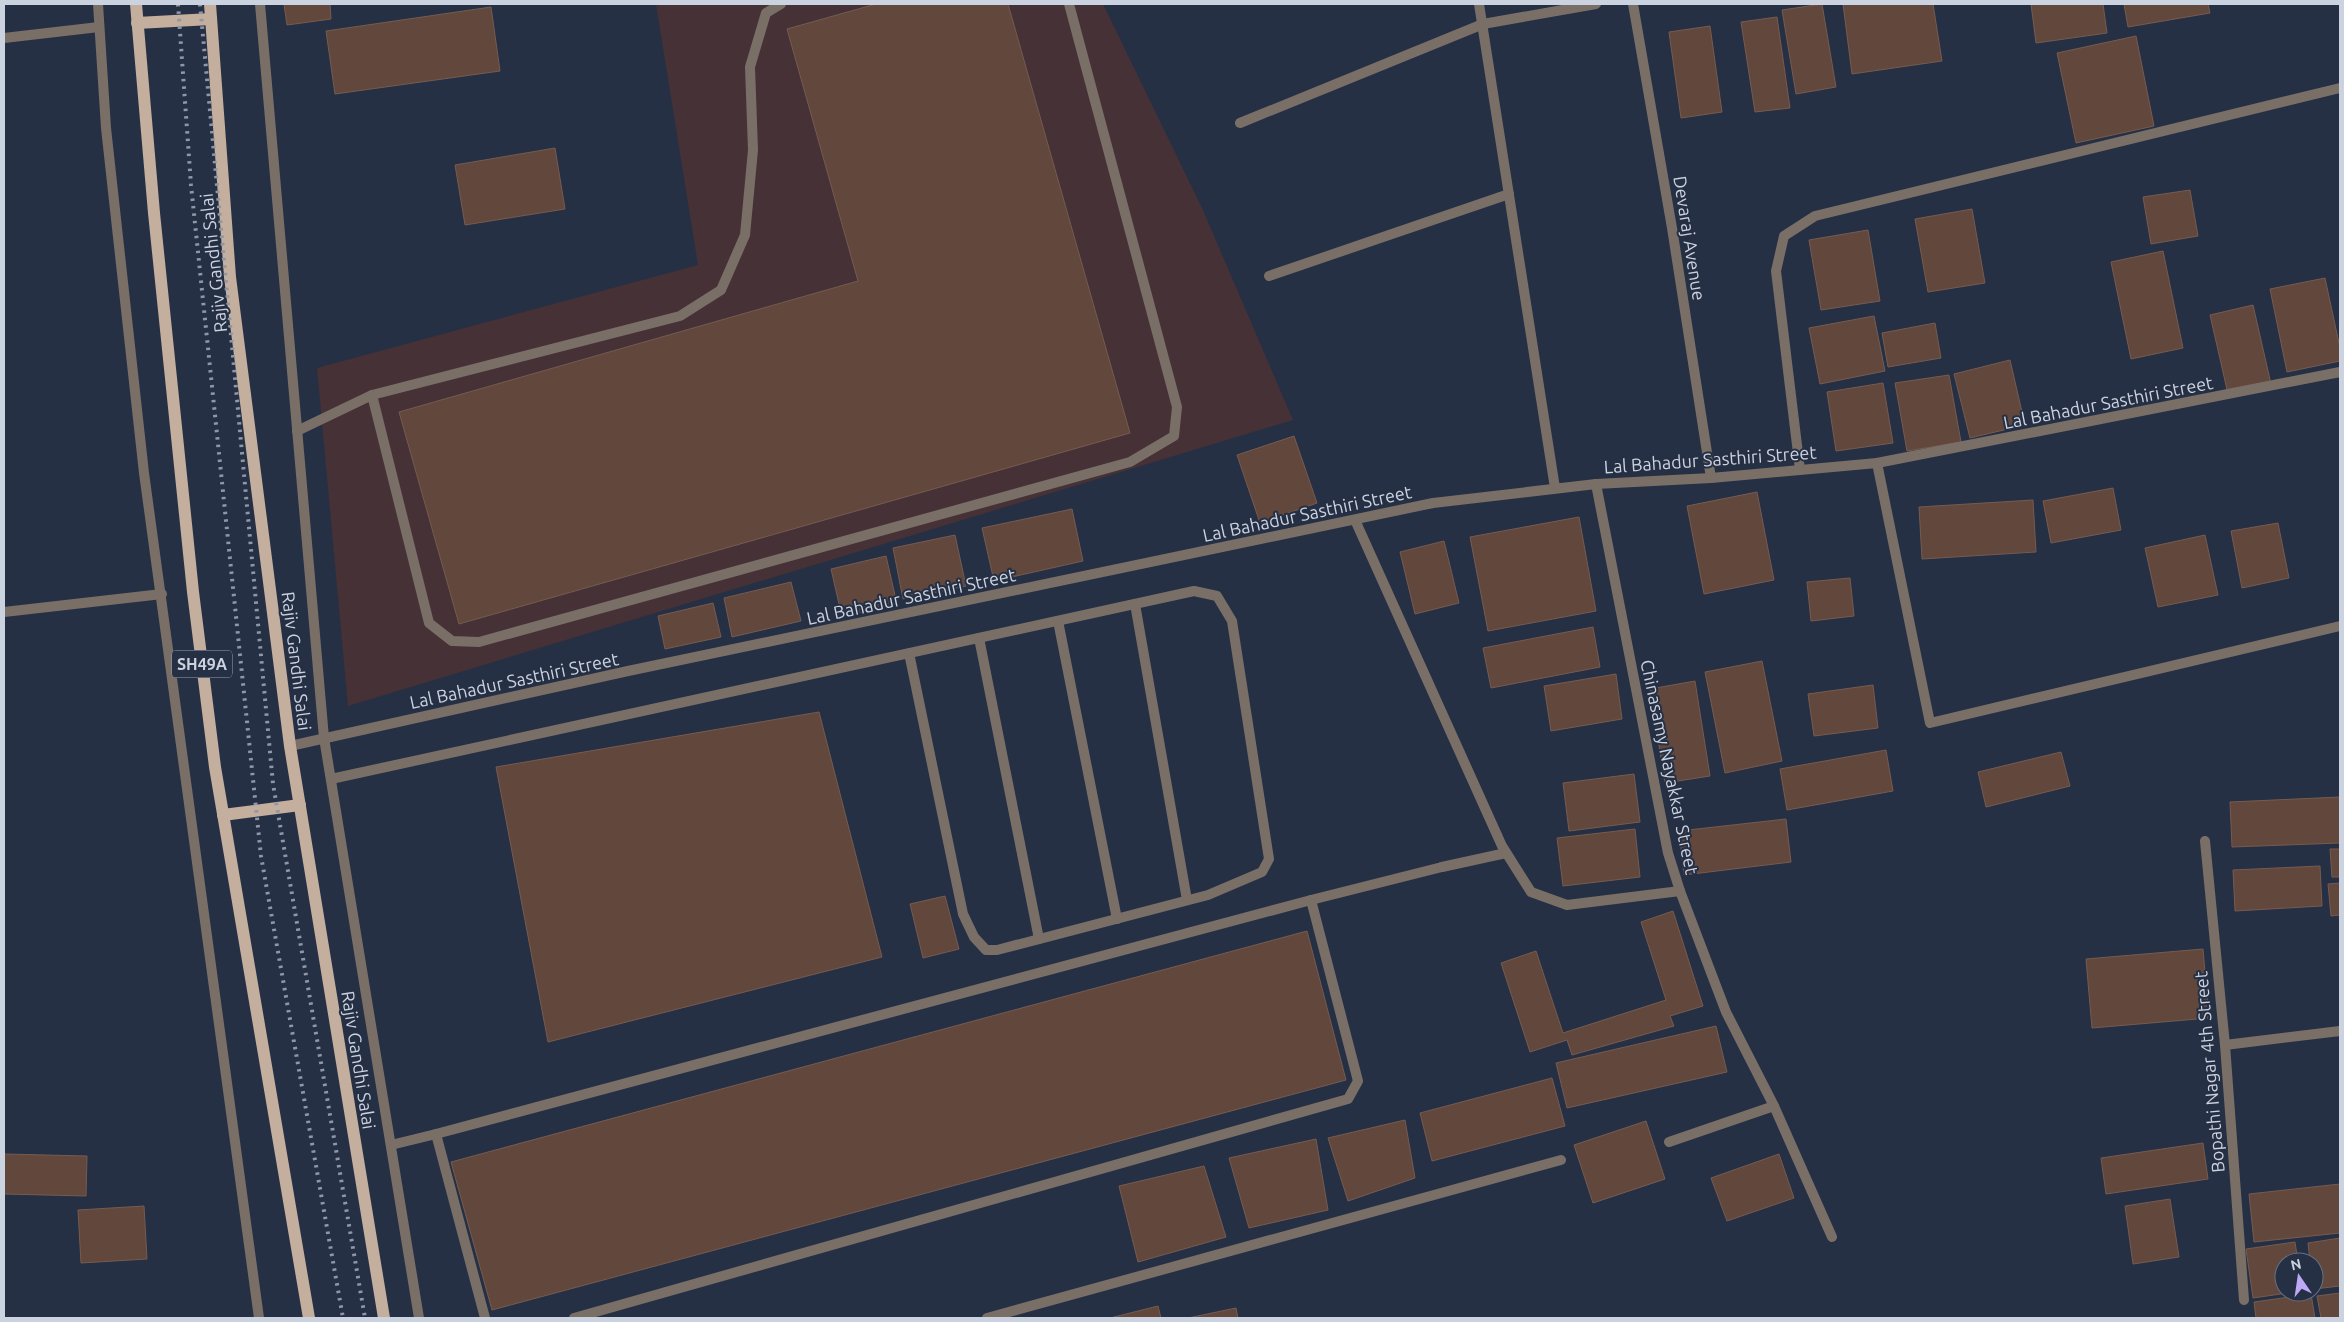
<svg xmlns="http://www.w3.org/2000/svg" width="2344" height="1322" font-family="Ubuntu,sans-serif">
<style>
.commercial{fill:#453136}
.building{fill:#62473d;stroke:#765b50}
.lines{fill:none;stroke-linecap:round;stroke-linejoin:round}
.service{stroke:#7a6f67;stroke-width:10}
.minor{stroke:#7a6f67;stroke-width:10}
.tertiary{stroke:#7a6f67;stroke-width:10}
.primary{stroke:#c4ae9d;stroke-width:12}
.rail{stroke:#8e97a7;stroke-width:4;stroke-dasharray:2.5 5;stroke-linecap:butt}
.labels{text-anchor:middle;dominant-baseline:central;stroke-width:4;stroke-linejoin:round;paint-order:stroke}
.shield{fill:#263044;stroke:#9aa1b1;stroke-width:1}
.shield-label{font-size:16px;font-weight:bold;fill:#cbd2e0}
.street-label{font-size:18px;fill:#cbd2e0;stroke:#263044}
</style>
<rect width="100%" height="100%" fill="#263044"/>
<path class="commercial" d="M656 4H1103L1202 208 1293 420 348 706 317 368 698 265Z"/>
<g class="building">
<path d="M284 4H330L331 19 287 25Z"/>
<path d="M876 4H1008L1130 433 459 624 399 412 858 281 787 29Z"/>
<path d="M1822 4 1836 87 1796 94 1782 10Z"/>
<path d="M1843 4H1933L1942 61 1852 74Z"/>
<path d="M2031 4H2103L2107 33 2036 43Z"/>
<path d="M2124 4H2208L2210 13 2128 27Z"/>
<path d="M491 7 500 71 335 94 326 31Z"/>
<path d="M1777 17 1790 108 1755 112 1741 22Z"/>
<path d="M1710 26 1722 112 1681 118 1669 32Z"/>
<path d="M2136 36 2154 126 2076 143 2057 53Z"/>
<path d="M555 148 565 209 465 225 455 165Z"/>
<path d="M2190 190 2198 236 2151 244 2143 197Z"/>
<path d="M1972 209 1985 283 1928 292 1915 219Z"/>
<path d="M1868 230 1880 301 1821 310 1809 240Z"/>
<path d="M2163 251 2183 348 2131 359 2111 262Z"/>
<path d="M2325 278 2340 348V361L2287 372 2270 289Z"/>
<path d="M2253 305 2271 384 2228 394 2210 315Z"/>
<path d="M1874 316 1885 371 1820 384 1809 328Z"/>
<path d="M1935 323 1941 358 1888 367 1882 333Z"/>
<path d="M2010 360 2025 425 1970 438 1954 374Z"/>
<path d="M1949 375 1961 442 1907 451 1895 383Z"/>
<path d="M1883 383 1893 443 1836 451 1827 392Z"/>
<path d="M1294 436 1317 503 1260 523 1237 455Z"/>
<path d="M2113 488 2121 530 2051 543 2043 501Z"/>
<path d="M1757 492 1774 580 1704 594 1687 506Z"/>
<path d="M2033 500 2036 552 1922 559 1919 507Z"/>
<path d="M1072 509 1083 561 994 581 982 528Z"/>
<path d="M1579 517 1596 611 1488 631 1470 537Z"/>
<path d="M2278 523 2289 578 2242 588 2231 531Z"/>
<path d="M955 535 966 586 903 599 893 548Z"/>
<path d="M2205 535 2218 595 2158 607 2145 548Z"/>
<path d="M1444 541 1459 603 1415 614 1400 552Z"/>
<path d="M886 556 897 604 842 617 831 569Z"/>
<path d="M1850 578 1854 616 1811 621 1807 582Z"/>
<path d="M791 582 801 621 732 637 724 598Z"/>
<path d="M713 603 721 637 665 649 658 616Z"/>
<path d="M1593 627 1600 667 1491 688 1483 648Z"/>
<path d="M1762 661 1782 761 1725 773 1705 672Z"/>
<path d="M1616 674 1622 719 1551 731 1544 686Z"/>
<path d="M1695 681 1710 776 1665 783 1650 689Z"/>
<path d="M1873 685 1878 728 1814 736 1808 694Z"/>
<path d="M819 712 882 957 548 1042 496 767Z"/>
<path d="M1886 750 1893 791 1787 810 1780 769Z"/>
<path d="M2061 752 2070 786 1986 807 1978 772Z"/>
<path d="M1634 774 1640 822 1569 831 1563 783Z"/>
<path d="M2340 797V843L2232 847 2230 802Z"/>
<path d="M1786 819 1791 862 1684 875 1679 831Z"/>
<path d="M1635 829 1640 877 1563 886 1557 838Z"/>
<path d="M2330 849H2340V877H2332Z"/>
<path d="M2320 866 2322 906 2235 911 2233 870Z"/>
<path d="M2340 883V915L2331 916 2328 884Z"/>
<path d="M945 896 959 949 923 958 910 904Z"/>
<path d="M1673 911 1703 1006 1670 1016 1674 1026 1572 1055 1567 1040 1530 1052 1501 963 1536 951 1563 1033 1666 1000 1641 922Z"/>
<path d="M1307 931 1346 1080 492 1310 451 1162Z"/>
<path d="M2203 949 2209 1018 2092 1028 2086 959Z"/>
<path d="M1716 1026 1727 1072 1567 1108 1556 1063Z"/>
<path d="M1552 1078 1565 1126 1432 1161 1420 1113Z"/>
<path d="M1405 1120 1415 1178 1348 1201 1328 1138Z"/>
<path d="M1646 1121 1665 1179 1593 1203 1574 1145Z"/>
<path d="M1316 1139 1328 1210 1249 1228 1229 1158Z"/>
<path d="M2203 1143 2208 1179 2106 1194 2101 1158Z"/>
<path d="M4 1154 87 1156 86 1196 4 1194Z"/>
<path d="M1779 1154 1794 1198 1727 1221 1711 1178Z"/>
<path d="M1204 1166 1226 1237 1138 1262 1119 1186Z"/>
<path d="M2340 1184V1233L2254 1242 2249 1194Z"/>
<path d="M2170 1199 2179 1257 2133 1264 2125 1206Z"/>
<path d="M144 1206 147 1259 81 1263 78 1210Z"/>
<path d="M2340 1238V1286L2314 1289V1262H2310L2308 1243Z"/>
<path d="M2295 1242 2298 1262H2284V1292H2295L2253 1298 2246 1249Z"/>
<path d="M2340 1293V1318H2321L2317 1296Z"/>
<path d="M2311 1294 2315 1318H2256L2254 1302Z"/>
<path d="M1158 1306 1161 1318H1110Z"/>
<path d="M1236 1308 1238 1318H1188Z"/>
</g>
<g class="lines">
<g class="service">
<path d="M372 395 429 623 452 641 479 642 1130 462 1174 436 1177 407 1069 4"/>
<path d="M297 431 372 395 680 316 721 290 745 235 753 150 750 67 766 13 781 4"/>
<path d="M4 612 162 594"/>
<path d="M1669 1142 1774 1106"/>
<path d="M485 1318 436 1134 1311 900 1442 867"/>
<path d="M574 1318 1348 1099 1358 1081 1311 900"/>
</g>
<g class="minor">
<path d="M1479 4 1555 488"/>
<path d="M1633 4 1672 228 1711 478"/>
<path d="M4 38 99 27"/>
<path d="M1240 123 1483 24 1596 4"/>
<path d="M1269 276 1509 194"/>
<path d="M1877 463 1930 723 2340 626"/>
<path d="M1800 470 1776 271 1784 236 1815 216 2340 88"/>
<path d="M1596 484 1668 853 1680 891 1726 1012 1774 1106 1832 1237"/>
<path d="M1355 520 1502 846 1531 892 1567 905 1680 891"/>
<path d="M1135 604 1187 900"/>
<path d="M1058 621 1117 919"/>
<path d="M979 638 1039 939"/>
<path d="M290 746 628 671 1433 503 1596 484 1711 478 1877 463 2340 372"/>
<path d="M331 779 1194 591 1217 596 1232 621 1269 859 1262 872 1208 895 997 950H986L974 937 963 914 909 653"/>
<path d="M2205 841 2225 1045 2244 1300"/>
<path d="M1442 867 1506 853"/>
<path d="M2225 1045 2340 1031"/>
<path d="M391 1145 436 1134"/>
<path d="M987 1318 1561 1160"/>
</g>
<g class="tertiary">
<path d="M98 4 106 128 144 473 259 1318"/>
<path d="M260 4 324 738 419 1318"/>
</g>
<g class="primary">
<path d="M136 4 154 213 193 592 215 767 309 1318"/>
<path d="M210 4 230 277 290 746 384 1318"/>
<path d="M137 23 211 19"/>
<path d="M223 815 300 805"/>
</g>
<g class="rail">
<path d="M178 4 191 185 261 856 343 1318"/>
<path d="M200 4 273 784 365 1318"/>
</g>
</g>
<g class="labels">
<rect class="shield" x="172" y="650.5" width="60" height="27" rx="4"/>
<g class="shield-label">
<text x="202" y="664">SH49A</text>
</g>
<g class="street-label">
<text transform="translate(1690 238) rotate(81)">Devaraj Avenue</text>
<text transform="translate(213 263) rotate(-96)">Rajiv Gandhi Salai</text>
<text transform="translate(2108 402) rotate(-11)">Lal Bahadur Sasthiri Street</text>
<text transform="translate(1710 459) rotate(-4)">Lal Bahadur Sasthiri Street</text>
<text transform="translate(1307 513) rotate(-12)">Lal Bahadur Sasthiri Street</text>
<text transform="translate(911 596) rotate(-12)">Lal Bahadur Sasthiri Street</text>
<text transform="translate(297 661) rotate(83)">Rajiv Gandhi Salai</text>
<text transform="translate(514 680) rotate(-12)">Lal Bahadur Sasthiri Street</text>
<text transform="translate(1670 767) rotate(78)">Chinasamy Nayakkar Street</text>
<text transform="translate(359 1060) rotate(81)">Rajiv Gandhi Salai</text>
<text transform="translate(2209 1072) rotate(-95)">Bopathi Nagar 4th Street</text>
</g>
</g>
<rect width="2344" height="1322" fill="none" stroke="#cbd2e0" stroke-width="10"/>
<g transform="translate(2299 1277) rotate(347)"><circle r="24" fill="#263044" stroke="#687182"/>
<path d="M0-4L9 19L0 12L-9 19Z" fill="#bcaaf6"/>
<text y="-8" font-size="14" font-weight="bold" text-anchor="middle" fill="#cbd2e0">N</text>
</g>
</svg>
